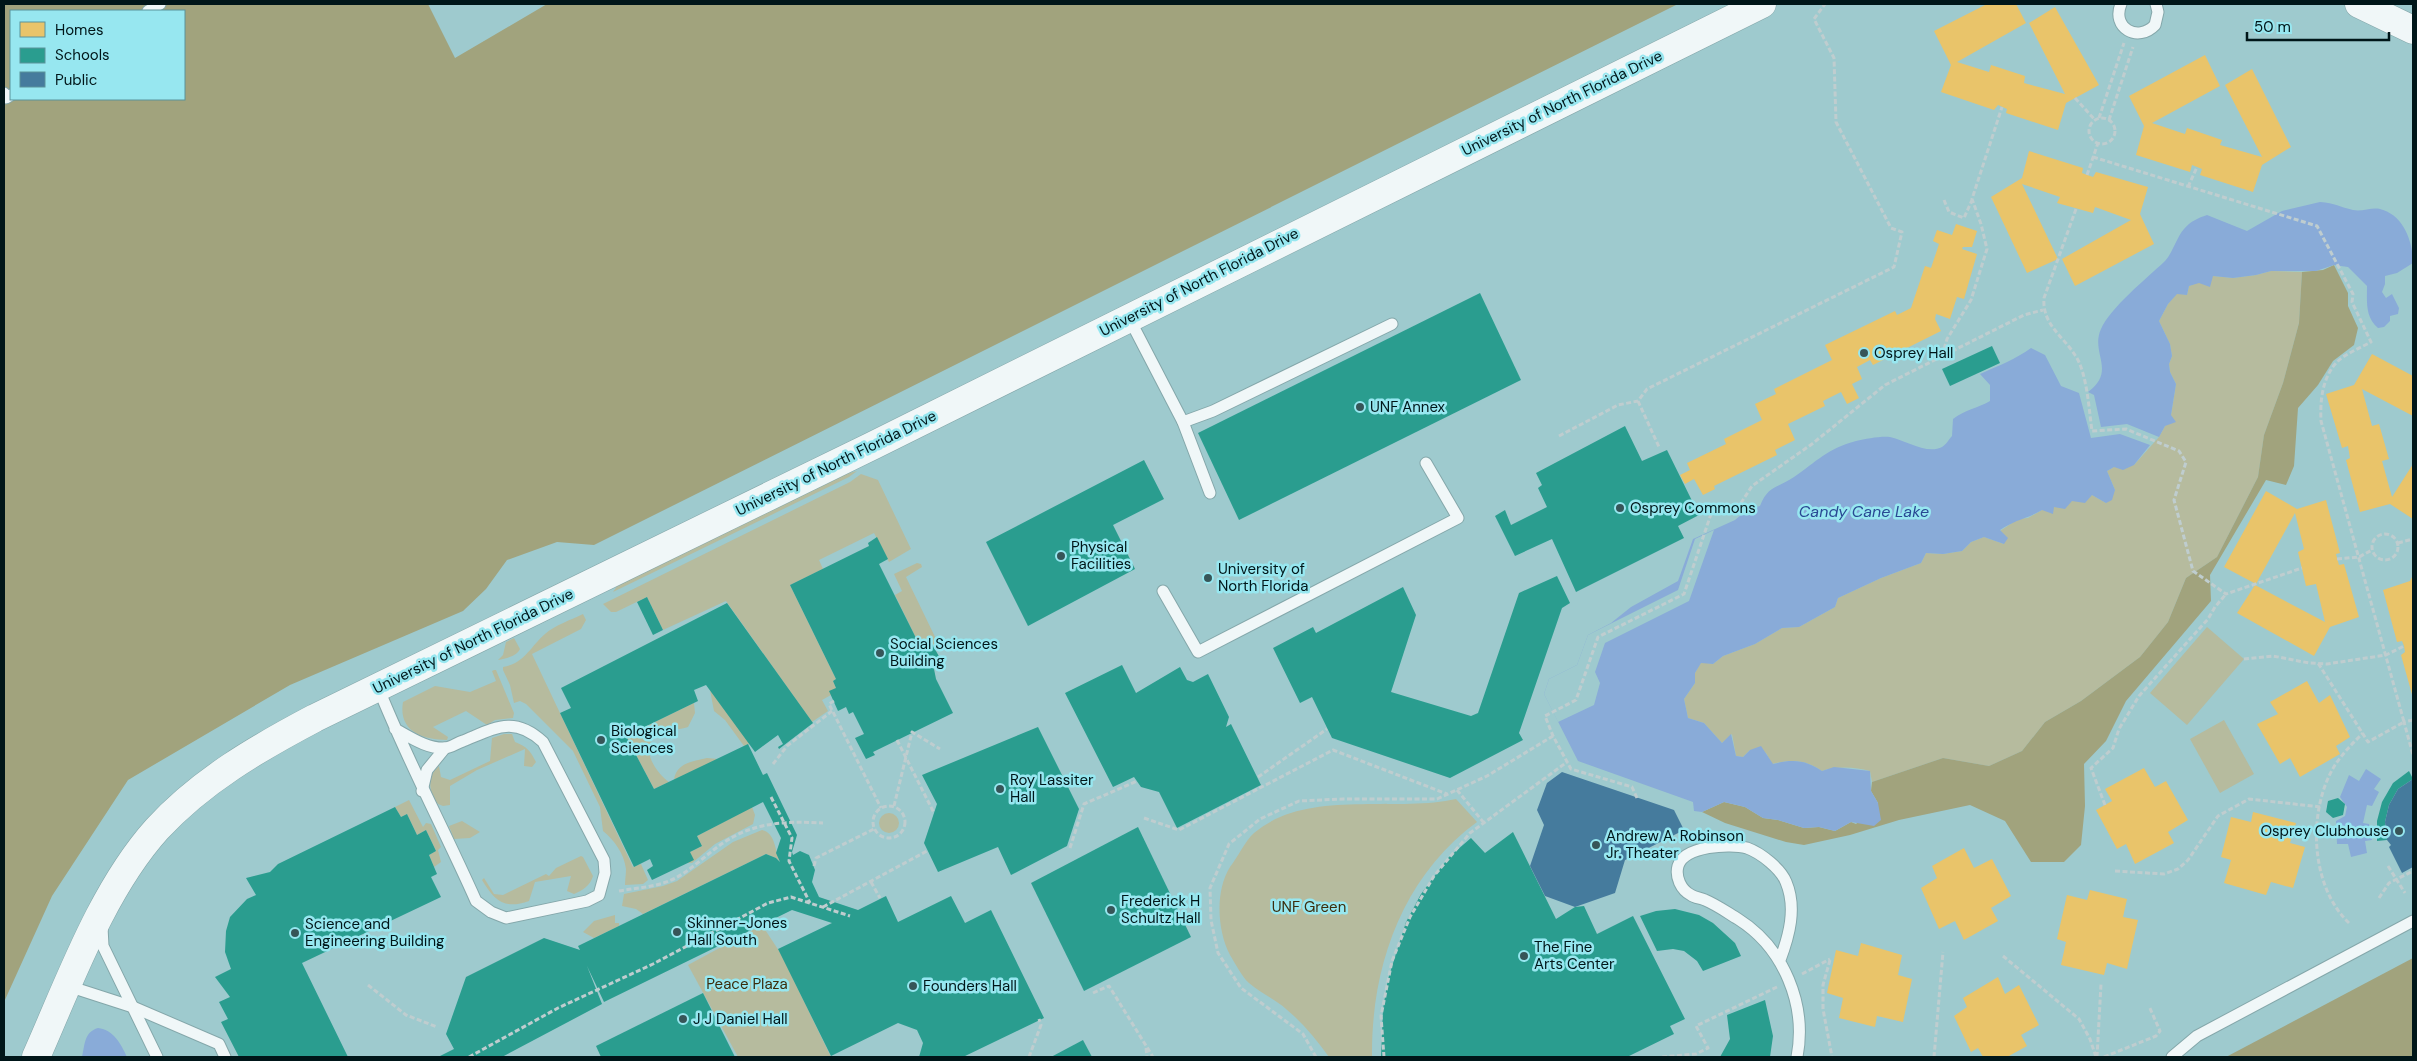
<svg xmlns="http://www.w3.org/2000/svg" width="2417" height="1061" font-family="'DM Sans',sans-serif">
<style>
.green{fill:#b6bb9e}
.forest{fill:#a1a37d;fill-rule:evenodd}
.water{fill:#89abd8}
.pier{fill:#9ecace}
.homes{fill:#e9c46a}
.schools{fill:#2a9d8f}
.public{fill:#457b9d}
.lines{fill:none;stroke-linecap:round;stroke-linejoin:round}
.service-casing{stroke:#84a7aa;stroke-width:13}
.tertiary-casing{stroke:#84a7aa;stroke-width:29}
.path{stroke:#bfcdcf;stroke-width:3;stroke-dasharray:5 2.5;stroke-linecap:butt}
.service{stroke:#f0f7f8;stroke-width:11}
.tertiary{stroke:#f0f7f8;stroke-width:28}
.path-bridge{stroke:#bfcdcf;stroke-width:3;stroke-dasharray:5 2.5;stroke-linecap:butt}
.poi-dot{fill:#375558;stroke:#97e7f0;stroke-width:2}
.labels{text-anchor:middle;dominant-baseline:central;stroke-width:5;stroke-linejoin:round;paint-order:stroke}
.street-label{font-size:15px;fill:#001619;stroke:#97e7f0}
.poi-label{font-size:15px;fill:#001619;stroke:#97e7f0;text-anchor:start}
.park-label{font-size:15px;fill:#3c2d0d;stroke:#97e7f0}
.water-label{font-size:16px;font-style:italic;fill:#294893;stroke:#97e7f0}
</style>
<rect width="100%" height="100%" fill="#9ecace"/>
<g class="green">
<path d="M2271 271 2302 272 2299 323 2283 383 2264 435 2258 477 2217 557 2186 578 2168 622 2140 657 2081 701 2045 722 2022 751 1989 766 1943 758 1872 782 1870 771C1855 767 1837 766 1822 771 1806 760 1792 759 1772 764L1766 753 1750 750 1743 757 1736 756 1732 734 1722 743 1704 723 1688 718 1684 699 1695 683V673L1701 662 1713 664 1723 656 1755 644 1782 628 1799 627 1835 607 1838 598 1881 578 1921 563 1926 553 1943 554 1962 551 1971 542 1984 537 2004 544 2000 531 2018 519 2028 518 2042 510 2092 495 2106 503 2115 490 2107 471 2114 467 2134 465 2159 437 2171 415 2176 384 2170 372 2169 364 2172 356 2170 344 2159 321 2168 304 2177 293 2187 295 2189 286 2213 276 2233 278 2256 275Z"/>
<path d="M857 471 849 477 613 592 617 586 842 475Z"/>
<path d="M861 474 878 480 911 549 889 562 874 533 819 560 823 569 790 585 836 679 833 681 836 688 831 695 822 700 828 711 812 722 726 601 663 630 647 597 616 612H611L603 604 850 482Z"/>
<path d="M917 563 921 564 922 567 906 577 938 643 933 646 931 642 924 646 920 639 917 640 895 595 902 591 894 574Z"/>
<path d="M583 614 586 620 581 629 532 654 633 867 641 864 648 880 643 884 625 885C625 880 626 874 626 869 624 853 614 840 603 831L600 807 573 751 526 704 520 701 514 703 510 685 503 670V667C525 663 530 647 545 634 555 625 571 620 583 614Z"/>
<path d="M2207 627 2244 659 2187 725 2150 693Z"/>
<path d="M514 638 520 649C516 657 506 658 498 660L503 655 506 642Z"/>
<path d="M494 670H496L514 713 513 718 495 720 487 725 466 711 433 727 448 737 447 740C422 740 398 731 403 702L435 686 470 692 496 681 492 671Z"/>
<path d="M710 690 750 744 744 746 725 720 714 711Z"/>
<path d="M694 703 695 713 688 727C679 730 669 729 660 733 637 745 655 772 669 782L654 789 626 736Z"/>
<path d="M2224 720 2254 774 2220 793 2190 739Z"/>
<path d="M504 734H512L515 742C527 747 530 750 536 762L532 767 524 766 525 749 477 770 450 786V805L443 806 438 804C428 791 427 776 439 766L441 777 450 780 490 761 492 738Z"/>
<path d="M707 758 718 759 674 780C676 763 693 761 707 758Z"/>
<path d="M1456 799 1477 822C1402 877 1371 967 1372 1057H1329C1316 1039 1303 1023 1286 1009 1275 999 1260 993 1249 983 1242 977 1235 963 1230 955 1217 930 1215 891 1230 867 1238 857 1245 841 1254 833 1307 788 1394 813 1456 799Z"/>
<path d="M409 800 423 827 426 823 431 824 441 847 438 850 441 862 434 867 429 855 436 851 426 830 417 835 407 814 401 817 395 807Z"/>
<path d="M752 807 755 815 753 824 715 844 692 863H687L693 860 690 852 702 846 697 836Z"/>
<circle cx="889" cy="823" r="10"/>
<path d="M462 821 480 832 470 838 454 839 449 826Z"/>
<path d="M762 830C776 833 775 852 780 862L776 858 766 854 643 914 636 909 622 906 624 894 663 886 677 881 733 842Z"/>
<path d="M581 856 583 857 593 876C590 886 583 890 574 894L567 891 571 876 535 882 529 901C504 910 494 900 482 880L484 878 494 894 503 895 546 874 549 876 556 868Z"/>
<path d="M615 915V923H619V926L594 938 583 932 594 921Z"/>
<path d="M762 925 781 954 831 1057H738L688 965Z"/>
</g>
<g class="forest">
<path d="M4 4H428L455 58 547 4H1678L594 545 557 542 507 560 486 589 463 611 290 685 128 780 52 896 4 1002ZM11 11H184V99H11Z"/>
<path d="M2334 265 2348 293V306L2358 328 2354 345 2333 361 2318 385 2298 408 2294 466 2286 485 2266 480 2210 575 2211 601 2126 701 2106 741 2084 764 2085 806 2081 845 2064 862H2031L2005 821 1970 805 1899 820 1850 835 1804 845 1786 842 1725 823 1702 812 1724 802 1745 807 1763 818 1778 820 1804 828 1819 827 1835 831 1851 822 1856 824 1878 803 1871 791 1872 782 1943 758 1989 766 2022 751 2045 722 2081 701 2140 657 2168 622 2186 578 2217 557 2258 477 2264 435 2283 383 2299 323 2302 272 2323 270Z"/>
<path d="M2413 958V1057H2226Z"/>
</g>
<g class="water">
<path d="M2320 202C2335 203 2340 207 2353 210 2362 212 2372 207 2380 209 2404 215 2413 242 2413 263L2397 273 2385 276V284L2382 292 2386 298 2392 294 2399 308 2398 314 2390 316V321L2384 327 2378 328C2365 317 2367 302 2367 286L2348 267 2334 265 2316 271H2271L2256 275 2233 278 2213 276 2210 287 2199 283 2189 286 2187 295 2177 294 2168 304 2159 321 2170 344 2172 356 2169 364 2170 372 2176 384 2171 415 2176 422 2165 426 2159 437 2127 424 2101 427 2094 395 2088 392C2117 371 2090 353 2101 329 2110 308 2147 278 2164 262 2173 253 2176 238 2184 229 2191 221 2198 218 2207 215L2247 231 2282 211Z"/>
<path d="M2031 348 2045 355 2061 386 2079 393 2091 438 2120 434 2150 445 2134 465 2123 470 2114 467 2107 471 2115 490 2112 500 2106 503 2092 495 2085 503 2072 501 2065 509 2054 507 2053 514 2042 510C2027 519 2014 520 2000 530L2008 538 2004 544 1984 537 1971 542 1962 551 1943 554 1926 553 1921 563 1881 578 1838 598 1835 607 1799 627 1782 628 1755 644 1723 656 1713 664 1701 663 1695 673V683L1684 699 1688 718 1704 723 1722 743 1731 734 1736 756 1743 757 1750 750 1761 746 1773 764C1792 759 1806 760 1822 771L1834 767 1870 771 1871 791 1878 803 1881 820 1874 826 1851 822 1835 831 1819 827 1804 828 1778 820 1763 818 1745 807 1724 802 1702 812 1694 811 1693 802 1578 761 1544 694 1549 679 1577 665 1588 635 1611 623 1631 607 1678 581 1693 539 1735 520 1748 509 1760 506C1768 485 1778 488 1794 477 1816 462 1828 448 1856 441 1866 439 1880 436 1890 437 1905 440 1927 455 1942 447 1946 445 1949 439 1952 436L1953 419C1964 410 1978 408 1990 401V385L1980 374C1998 366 2016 359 2031 348Z"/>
<path d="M2366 769 2381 779 2374 789 2379 792 2372 806 2367 805 2363 823 2369 824 2372 840 2365 841 2367 853 2351 857 2348 844H2337L2336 821 2345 816 2347 807 2340 797 2349 775 2359 781Z"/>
<path d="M98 1028C114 1030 121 1044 127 1057H82C85 1045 84 1032 98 1028Z"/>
</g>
<path class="pier" d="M1714 530 1689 601 1605 643 1595 672 1600 683 1594 705 1558 722 1544 694 1549 679 1577 665 1588 635 1678 590 1695 539Z"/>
<g class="homes">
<path d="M1987 4H2016L2026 23 1957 62 1989 72 1991 65 2025 76 2024 83 2065 94 2029 23 2055 7 2099 85 2066 103 2058 130 2006 113 2007 109 1998 105 1994 110 1941 92 1951 65 1934 31Z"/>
<path d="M2205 55 2220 86 2152 123 2185 134 2187 128 2222 140 2220 145 2262 157 2225 85 2252 69 2291 147 2262 165 2253 192 2200 175 2202 169 2192 165 2190 172 2136 155 2144 126 2129 96Z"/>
<path d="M2029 151 2083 168 2082 173 2093 177 2096 172 2148 187 2140 214 2154 244 2075 286 2062 259 2131 220 2095 207 2093 213 2057 203 2060 197 2022 184 2058 259 2027 273 1991 197 2022 178Z"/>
<path d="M1956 224 1977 231 1972 247H1963L1962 249 1977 254 1964 299 1957 297 1950 319 1936 314 1935 319 1941 331 1873 365 1870 360 1857 367 1862 379 1852 384 1859 398 1847 404 1841 392 1823 401 1825 406 1788 424 1795 440 1775 450 1777 455 1714 486 1715 489 1703 495 1694 479 1685 484 1680 475 1690 470 1687 463 1726 444 1724 439 1762 420 1755 404 1776 394 1774 389 1832 360 1825 345 1895 311 1897 315 1911 308 1925 266 1931 268 1939 244 1933 241 1937 230 1952 235Z"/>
<path d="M2372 354 2413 376V416L2362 389 2372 426 2379 424 2389 459 2382 461 2392 497 2413 464V519L2390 504 2360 512 2346 460 2350 458 2348 446 2342 448 2326 394 2354 385Z"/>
<path d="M2266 491 2297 509 2326 500 2340 553 2336 554 2339 565 2344 564 2359 617 2330 627 2314 656 2237 613 2255 585 2325 622 2316 584 2306 586 2298 552 2304 549 2295 513 2256 584 2224 567Z"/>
<path d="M2413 575V698L2401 655 2405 652 2404 646 2402 641 2397 642 2383 590 2410 581Z"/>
<path d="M2307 681 2319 703 2330 695 2350 737 2336 746 2340 754 2300 777 2290 758 2280 764 2257 724 2278 714 2270 702Z"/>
<path d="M2144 768 2155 787 2166 781 2188 820 2168 832 2174 843 2135 864 2126 844 2117 849 2096 810 2112 801 2105 789Z"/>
<path d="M2253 812 2296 823 2290 843 2305 847 2293 888 2271 882 2266 895 2224 883 2231 860 2221 857 2231 817 2251 822Z"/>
<path d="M1964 848 1974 868 1992 859 2011 896 1991 908 1998 921 1964 940 1955 921 1939 929 1921 888 1937 878 1932 866Z"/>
<path d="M2090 890 2127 899 2123 917 2138 920 2127 969 2107 963 2104 975 2061 965 2066 942 2057 939 2067 895 2087 900Z"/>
<path d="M1861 943 1902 955 1898 975 1912 979 1903 1022 1877 1016 1875 1027 1839 1018 1843 998 1827 993 1836 950 1858 956Z"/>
<path d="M1998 977 2005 994 2019 985 2039 1025 2021 1035 2027 1046 2007 1057H1983L1978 1048 1971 1052 1954 1016 1967 1007 1963 998Z"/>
</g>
<g class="schools">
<path d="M1480 293 1521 380 1239 520 1198 433Z"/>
<path d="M1992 346 2000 363 1950 386 1942 369Z"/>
<path d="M1625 426 1642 461 1667 450 1699 515 1678 526 1684 538 1576 592 1552 539 1515 556 1495 516 1505 510 1511 525 1547 507 1538 488 1542 485 1536 473Z"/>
<path d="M1144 460 1164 499 1113 525 1135 569 1028 626 986 542Z"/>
<path d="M877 537 888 559 879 564 917 640 920 638 924 646 931 642 941 660 933 664 936 679 953 713 873 752 875 755 866 759 855 738 864 734 853 712 849 714 846 707 838 711 829 691 836 688 833 681 836 679 790 585 869 546 868 543Z"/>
<path d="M1557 576 1570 603 1562 608 1519 733 1523 740 1450 778 1332 738 1312 697 1300 703 1273 648 1313 627 1316 633 1403 587 1416 615 1391 692 1471 716 1478 713 1519 593Z"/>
<path d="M647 597 663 630 653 635 637 602Z"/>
<path d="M727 603 813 723 779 749 778 747 783 744 778 735 755 752 706 685 694 690 698 701 626 736 654 789 748 744 763 775 767 773 797 835 792 852 793 855 800 851 809 855 815 870 812 882 819 897 858 910 886 896 898 922 951 896 965 923 991 910 1044 1018 963 1057H919L923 1043 917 1030 898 1023 831 1056 778 949 832 923 792 910 604 1002 587 966 602 1004 502 1057H438L454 1049 446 1034 466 977 544 938 580 950 578 946 766 854 776 858 780 862 776 853 781 838 763 802 697 836 702 846 690 852 694 860 652 880 647 870 653 866 650 859 634 867 560 713 571 708 561 688Z"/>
<path d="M1122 665 1136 693 1180 667 1187 680 1193 682 1208 674 1229 717 1226 727 1231 724 1261 785 1177 828 1159 792 1141 787 1134 777 1113 787 1065 693Z"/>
<path d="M1038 727 1079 809 1067 846 1011 875 998 847 938 872 924 843 937 804 922 775Z"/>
<path d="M2409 771 2413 779 2398 789 2389 805 2385 822 2387 840 2377 841V821L2382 802 2393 783Z"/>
<path d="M2338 798 2345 804 2343 815 2333 818 2326 812 2328 801Z"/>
<path d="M395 807 401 817 407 814 417 835 426 830 436 851 429 855 437 874 431 877 441 897 302 963 348 1057H239L221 1022 228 1019 219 1002 230 997 215 977 231 969 225 952 226 931 230 917 247 899 256 895 246 878 270 872 278 864Z"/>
<path d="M1138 827 1191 937 1084 991 1031 883Z"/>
<path d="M1513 832 1556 919 1575 907 1584 906 1597 934 1633 916 1685 1019 1670 1026 1674 1034 1627 1057H1381L1383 1009 1388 979 1406 922 1421 894 1449 857 1471 838 1485 853Z"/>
<path d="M1675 909 1699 915 1713 923 1735 943 1741 956 1703 971 1697 961 1684 951 1673 949 1657 951 1640 916 1656 911Z"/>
<path d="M703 993 735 1057H601L596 1046Z"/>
<path d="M1765 1000 1773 1036 1770 1057H1720L1730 1039 1727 1015Z"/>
<path d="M1083 1040 1092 1057H1051Z"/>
</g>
<g class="public">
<path d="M1562 772 1674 810 1684 830 1625 860 1615 893 1575 907 1545 896 1530 866 1544 825 1537 810 1547 783Z"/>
<path d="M2413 779V867L2402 873 2389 847 2391 845 2387 840 2385 822 2389 805 2398 789Z"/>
</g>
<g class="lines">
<defs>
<g id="service">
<path d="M2121 4C2111 28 2138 43 2155 25L2158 12 2156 4"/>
<path d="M148 11 160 4"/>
<path d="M4 93 6 98 11 95"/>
<path d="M1129 318 1183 422 1213 411 1392 324"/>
<path d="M1183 422 1210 493"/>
<path d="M1163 591 1198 652 1458 518 1426 463"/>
<path d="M378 687C407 760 444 829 476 901L491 912 506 918 587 901 599 895 605 873 604 860 543 742C514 715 495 728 463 741 457 743 450 748 445 748 427 749 410 737 395 729"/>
<path d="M422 791 427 770 445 748"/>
<path d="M102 927 103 946 157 1057"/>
<path d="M1780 960C1789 936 1797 908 1786 882 1781 869 1761 853 1747 848 1730 843 1684 846 1678 866 1675 877 1681 890 1691 895 1695 898 1701 898 1705 900 1717 905 1728 913 1738 919 1784 948 1807 1005 1797 1057"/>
<path d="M68 986 133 1007 219 1044 225 1057"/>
<path d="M2172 1057 2197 1036 2413 921"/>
</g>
<g id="tertiary">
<path d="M2359 4 2413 30"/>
<path d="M36 1057C69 983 102 890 157 829 201 781 258 748 315 718L874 445 1762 4"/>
</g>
</defs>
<use href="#service" class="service-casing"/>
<use href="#tertiary" class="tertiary-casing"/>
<g class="path">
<path d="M2075 98 2095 120"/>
<path d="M2099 118 2124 43"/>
<circle cx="2102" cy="131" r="13"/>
<path d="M2109 120 2133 47"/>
<path d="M2093 157 2317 226 2353 294 2352 302 2371 342C2360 348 2345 354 2337 362 2322 378 2320 401 2321 421L2404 722 2368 742 2318 663"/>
<path d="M2087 175 2098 143"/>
<path d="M2188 187 2197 167"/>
<path d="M1944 200 1949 212 1964 218 1972 200"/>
<path d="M2076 209 2044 298C2042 324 2062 335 2075 355 2087 372 2089 410 2092 431L2126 429 2179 451 2186 462 2174 500 2193 571 2226 594 2302 568"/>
<path d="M1942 356 1947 339 1971 300 1987 249 1981 224 1972 199 2002 107"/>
<path d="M1638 401 1659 447"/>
<path d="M1559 436 1618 405 1638 401 1647 389 1894 267 1902 232 1891 228 1836 122 1834 58 1814 19 1825 4"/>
<circle cx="2385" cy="547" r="13"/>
<path d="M2398 543 2413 539"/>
<path d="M2337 559 2359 557 2372 550"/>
<path d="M2244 659 2273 656 2309 663 2327 664 2386 655 2404 646"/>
<path d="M834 701 829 704 881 808"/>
<path d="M2413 720 2404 722 2413 755"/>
<path d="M773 764 787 746 832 711"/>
<path d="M1258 777 1327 729"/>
<path d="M1457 790 1484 823"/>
<path d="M1637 798 1632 787 1571 769 1553 736 1545 716 1576 700 1598 637 1684 594 1712 511 1741 503 1752 486 1812 444 1885 385 2024 315 2043 310"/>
<path d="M2105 805 2091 768 2113 748 2119 729 2139 696 2208 619 2215 607 2226 594"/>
<circle cx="889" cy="822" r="16"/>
<path d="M894 806 912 732 940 749"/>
<path d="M1144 818 1179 830 1333 750 1447 794"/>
<path d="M1070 848 1084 804 1137 781"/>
<path d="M814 866 816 858 874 829"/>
<path d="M2388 866 2405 893"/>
<path d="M2115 871 2164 874 2178 869 2188 860 2218 816 2249 799 2321 807"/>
<path d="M871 882 880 898"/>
<path d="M619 891C636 888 654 887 669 881 689 873 705 855 723 843 754 822 786 821 823 823"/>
<path d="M2379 898 2389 883 2413 871"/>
<path d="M823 907 927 851"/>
<path d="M2349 923C2310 886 2307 810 2335 765 2343 753 2353 743 2363 733"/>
<path d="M2003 956 2079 1019 2090 1039 2096 1057"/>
<path d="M1830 960 1823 985V1009L1832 1057"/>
<path d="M1802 974 1830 959"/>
<path d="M368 985 406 1015 437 1027"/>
<path d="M1093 993 1109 986 1153 1057"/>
<path d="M1146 1048 1147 1057"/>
<path d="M469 1057 558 1008 653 964 768 903 791 897 850 916"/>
<path d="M1029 1057 1041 1025 1039 1019"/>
<path d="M1316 1057 1303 1034 1241 988 1218 953 1211 920 1210 888 1229 844 1260 819 1299 801 1343 799H1437L1487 776 1553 736"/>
<path d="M1384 1057 1381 1016 1392 961 1410 917 1434 876 1470 833 1567 762"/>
<path d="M1662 1057 1696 1054 1708 1048 1696 1026 1777 987"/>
<path d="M1934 1057 1943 952"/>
<path d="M2097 1057 2101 984"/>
<path d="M2104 1057 2156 1036 2160 1031 2149 1006"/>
</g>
<use href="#service" class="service"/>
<use href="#tertiary" class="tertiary"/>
<g class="path-bridge">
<path d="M897 740 934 813"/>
<path d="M771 797 792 838 789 861 810 903"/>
</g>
</g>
<g class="poi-dot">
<circle cx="1864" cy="353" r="5"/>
<circle cx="1360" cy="407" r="5"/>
<circle cx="1620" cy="508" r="5"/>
<circle cx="1061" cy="556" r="5"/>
<circle cx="1208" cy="578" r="5"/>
<circle cx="880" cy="653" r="5"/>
<circle cx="601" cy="740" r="5"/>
<circle cx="1000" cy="789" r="5"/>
<circle cx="2399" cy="831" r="5"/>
<circle cx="1596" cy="845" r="5"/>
<circle cx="1111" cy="910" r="5"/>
<circle cx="677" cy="932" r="5"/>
<circle cx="295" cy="933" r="5"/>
<circle cx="1524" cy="956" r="5"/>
<circle cx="913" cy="986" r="5"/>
<circle cx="683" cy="1019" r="5"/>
</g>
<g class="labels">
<g class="street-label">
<text transform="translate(1562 103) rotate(-26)">University of North Florida Drive</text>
<text transform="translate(1199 282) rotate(-27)">University of North Florida Drive</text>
<text transform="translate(836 463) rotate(-26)">University of North Florida Drive</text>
<text transform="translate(473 641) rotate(-26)">University of North Florida Drive</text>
</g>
<g class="poi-label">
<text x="1874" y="353">Osprey Hall</text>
<text x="1370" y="407">UNF Annex</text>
<text x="1630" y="508">Osprey Commons</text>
<text x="1071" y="547">Physical<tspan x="1071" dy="17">Facilities</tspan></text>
<text x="1218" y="569">University of<tspan x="1218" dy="17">North Florida</tspan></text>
<text x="890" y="644">Social Sciences<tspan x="890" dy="17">Building</tspan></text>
<text x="611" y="731">Biological<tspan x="611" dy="17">Sciences</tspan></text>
<text x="1010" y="780">Roy Lassiter<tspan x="1010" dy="17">Hall</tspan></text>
<text x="2389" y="831" text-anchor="end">Osprey Clubhouse</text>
<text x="1606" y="836">Andrew A. Robinson<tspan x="1606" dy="17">Jr. Theater</tspan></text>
<text x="1121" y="901">Frederick H<tspan x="1121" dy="17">Schultz Hall</tspan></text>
<text x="687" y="923">Skinner-Jones<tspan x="687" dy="17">Hall South</tspan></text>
<text x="305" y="924">Science and<tspan x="305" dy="17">Engineering Building</tspan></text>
<text x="1534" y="947">The Fine<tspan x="1534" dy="17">Arts Center</tspan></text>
<text x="923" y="986">Founders Hall</text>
<text x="693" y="1019">J J Daniel Hall</text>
</g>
<g class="park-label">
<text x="1309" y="907">UNF Green</text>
<text x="747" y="984">Peace Plaza</text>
</g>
<g class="water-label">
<text x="1864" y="511">Candy Cane Lake</text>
</g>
</g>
<rect width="2417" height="1061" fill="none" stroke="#001619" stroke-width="10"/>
<rect x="10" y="10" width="175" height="90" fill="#97e7f0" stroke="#5b939a"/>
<rect x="20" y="22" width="25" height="15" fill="#e9c46a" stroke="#5b939a"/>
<text x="55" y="35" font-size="15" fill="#001619">Homes</text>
<rect x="20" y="48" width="25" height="15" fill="#2a9d8f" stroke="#5b939a"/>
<text x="55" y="60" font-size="15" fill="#001619">Schools</text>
<rect x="20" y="72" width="25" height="15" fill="#457b9d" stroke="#5b939a"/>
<text x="55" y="85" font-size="15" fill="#001619">Public</text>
<path d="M2247 32v8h142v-8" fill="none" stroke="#001619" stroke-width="2.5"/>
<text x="2254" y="32" font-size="15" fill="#001619" stroke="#97e7f0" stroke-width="4" paint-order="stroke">50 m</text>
</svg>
